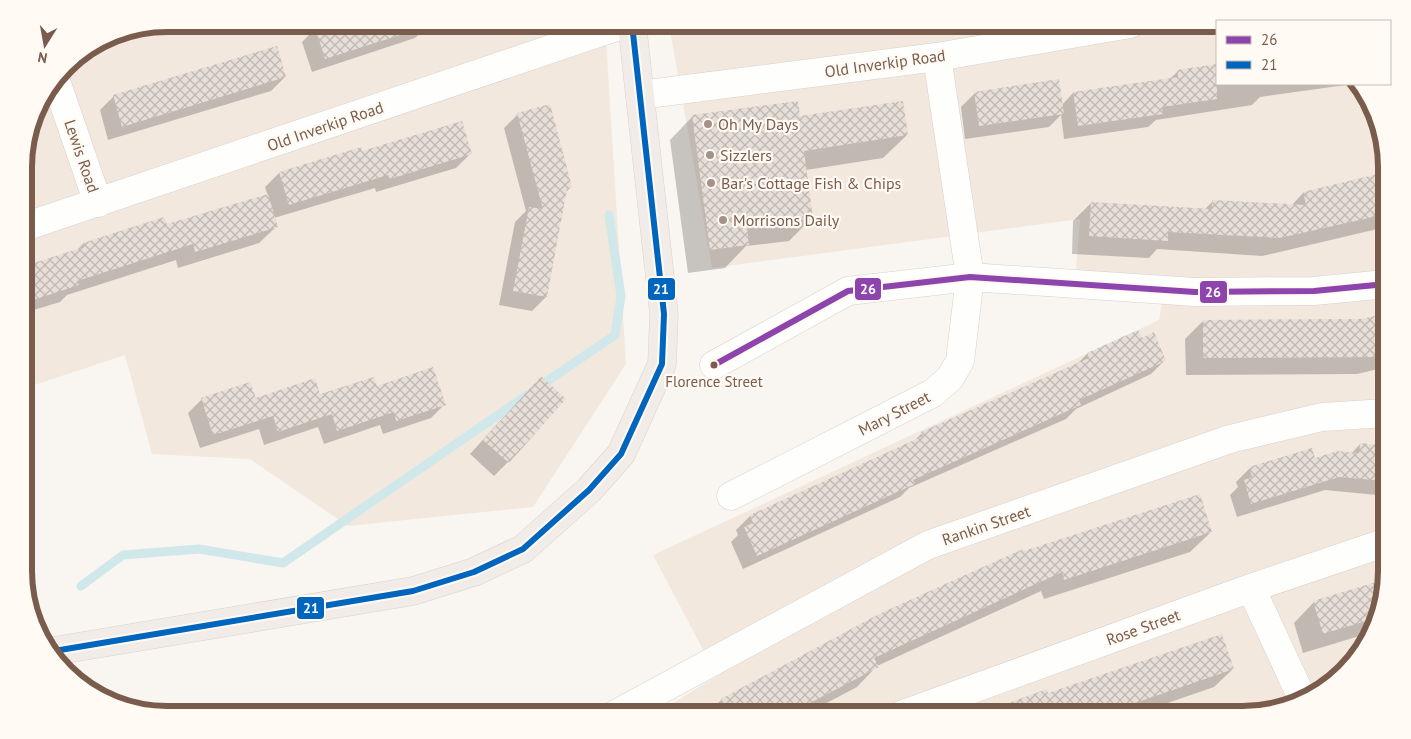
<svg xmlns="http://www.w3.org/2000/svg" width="1411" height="739" font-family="'PT Sans',sans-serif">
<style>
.residential{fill:#f2e8de}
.shadow{fill:#0003}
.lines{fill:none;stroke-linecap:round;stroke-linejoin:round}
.stream{stroke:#d0e8ea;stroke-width:9}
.building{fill:url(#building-cross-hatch)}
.minor-casing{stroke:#d7d1cb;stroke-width:29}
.trunk-casing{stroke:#dad1cc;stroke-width:29}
.minor{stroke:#fefefd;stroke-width:28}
.trunk{stroke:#f2ece8;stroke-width:28}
.bus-1-casing{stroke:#fffaf3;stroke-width:10}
.bus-2-casing{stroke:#fffaf3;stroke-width:10}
.bus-1{stroke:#8e44ad;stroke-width:6}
.bus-2{stroke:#0065bd;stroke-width:6}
.poi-dot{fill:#a69286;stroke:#fffaf3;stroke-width:2}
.bus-dot{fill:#7a5c4d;stroke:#fffaf3;stroke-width:2}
.labels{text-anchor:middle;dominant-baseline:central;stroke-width:4.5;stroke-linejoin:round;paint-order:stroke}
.bus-label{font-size:15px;fill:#7a5c4d;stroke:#fffaf3}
.street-label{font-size:16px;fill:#7a5c4d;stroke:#fffaf3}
.poi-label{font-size:16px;fill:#7a5c4d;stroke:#fffaf3;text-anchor:start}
.rim{fill:none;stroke:#7a5c4d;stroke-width:6}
.line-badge{stroke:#fffaf3;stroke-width:2}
.badge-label{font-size:14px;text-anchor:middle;font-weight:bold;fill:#fff}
</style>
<defs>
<pattern id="building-cross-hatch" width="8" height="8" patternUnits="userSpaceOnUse" patternTransform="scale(1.25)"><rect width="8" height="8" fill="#e6ded7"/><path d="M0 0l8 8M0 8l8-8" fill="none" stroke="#bfb7b1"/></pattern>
</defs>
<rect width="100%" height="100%" fill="#f9f5f0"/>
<g class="residential">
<path d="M167 24H605L626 364 533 507 348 526 250 459 152 454 125 355 25 388 24 158 39 104 72 60 113 35Z"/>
<path d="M669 24H1217V84H1359L1363 87 1386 149 1387 572 1372 635 1323 691 1253 715H654L717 676 653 555 1159 320 1164 294 1075 282 1080 219 712 268Z"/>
</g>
<g class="shadow">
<path d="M330 24H429V25L415 38 312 72 302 42 316 28Z"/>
<path d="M892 24H939L934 29 893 34Z"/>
<path d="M277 47 285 77 271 91 108 140 100 110 114 96Z"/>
<path d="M1217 66V84H1353L1260 97 1252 105 1156 120 1148 127 1064 139 1061 115 1049 127 965 139 961 107 975 93 1062 105 1073 93 1170 79 1178 71Z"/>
<path d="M518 114 571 187 565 193 546 297 532 311 499 305 515 222 526 211 504 128Z"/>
<path d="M693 116 799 118 907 135 883 158 806 170 812 218 789 241 746 246 725 268 688 273 670 140Z"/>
<path d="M362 153 470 154 456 168 376 192 375 188 274 218 276 227 259 243 178 268 176 260 67 295 60 302 24 313V268L76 251 83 244 164 218 166 226 268 196 265 187 279 173Z"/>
<path d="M1386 174V227L1262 256 1157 249 1149 258 1072 254 1073 221 1091 203 1204 210 1213 201 1291 206 1303 193Z"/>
<path d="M1387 314V367L1357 374 1186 375 1185 339 1203 321 1361 320Z"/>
<path d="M1137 332 1141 340 1165 360 1151 374 1076 409 1066 419 909 488 900 497 743 569 731 542 738 535 736 530 750 516 913 442 922 433 1077 364 1087 354Z"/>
<path d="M376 387 445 404 431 418 383 434 380 425 324 444 318 427 264 445 259 429 200 448 188 413 202 399 320 396Z"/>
<path d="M527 391 508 462 494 476 470 454Z"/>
<path d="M1360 444 1387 447V496L1325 490 1237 517 1230 495 1238 487 1236 482 1250 468 1351 454Z"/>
<path d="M1211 532 1190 552 1044 599 1041 591 877 666 857 687 804 715H707L721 700 879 615 1023 552Z"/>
<path d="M1385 581 1373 632 1303 653 1294 623 1314 602Z"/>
<path d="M1233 669 1214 687 1133 715H977L1046 691 1047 695Z"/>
</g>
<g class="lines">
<g class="stream">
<path d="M537 388 615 335 621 296 609 215"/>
<path d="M81 586 123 555 199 549 283 563 527 395"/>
</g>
</g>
<g class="building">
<path d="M314 24H418L419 29 325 59Z"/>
<path d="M277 46 286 77 122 127 113 95Z"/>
<path d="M1217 64V99L1162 107 1163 114 1078 126 1073 92 1178 77 1177 70Z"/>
<path d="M1059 79 1064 114 979 126 974 92Z"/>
<path d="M798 101 800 116 903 101 908 135 804 151 813 218 747 227 749 245 710 250 692 115Z"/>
<path d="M550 104 572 187 567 189 547 297 513 291 529 207 543 209 517 113Z"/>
<path d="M462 121 472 154 390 179 388 175 289 205 279 172 361 147 362 151Z"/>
<path d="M1386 172V214L1280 238 1168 232V241L1089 236 1091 202 1212 209V200L1306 205 1303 192Z"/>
<path d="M268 194 278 227 195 252 193 244 77 281 79 285 24 303V266L84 247 83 243 164 217 167 224Z"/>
<path d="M1387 313V357L1203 358V320L1361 319Z"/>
<path d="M1138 330 1142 338 1154 332 1166 361 1079 400 1081 405 913 480 915 484 757 556 744 527 753 523 750 515 923 436 921 432 1089 358 1087 353Z"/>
<path d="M433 367 446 405 396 421 394 412 337 431 332 414 278 432 273 416 213 435 201 398 250 382 256 398 315 378 320 394 374 377 377 386Z"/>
<path d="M541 376 566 399 509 463 483 440Z"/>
<path d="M1360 443 1387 446V481L1339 477 1251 504 1244 480 1252 477 1249 467 1312 448 1315 458 1337 451 1359 453Z"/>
<path d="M1200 494 1212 532 1064 580 1062 572 874 658 879 667 787 715H729L721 699 879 614 1023 549 1024 551Z"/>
<path d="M1386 579 1376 618 1323 634 1313 601Z"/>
<path d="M1222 634 1234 669 1100 715H984L983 712 1047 689 1048 693Z"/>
</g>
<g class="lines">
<defs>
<g id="minor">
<path d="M56 81 98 203"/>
<path d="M640 95 937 57 1130 24"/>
<path d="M24 227 625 24"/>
<path d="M714 365 848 291 970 277 1195 292 1314 291 1386 284"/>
<path d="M731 496 933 393 950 378 960 361 970 277 937 57"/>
<path d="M1251 588 1302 698"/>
<path d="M614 715 928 545 1230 439 1322 417 1387 413"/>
<path d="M901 715 1251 588 1387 542"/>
</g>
<path id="trunk" d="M48 652 413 591 474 572 523 549 589 490 621 454 662 364 664 314 632 24"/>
</defs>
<use href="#minor" class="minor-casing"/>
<use href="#trunk" class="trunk-casing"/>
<use href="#minor" class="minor"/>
<use href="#trunk" class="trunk"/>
<defs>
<path id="bus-1" d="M714 365 848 291 970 277 1195 292 1314 291 1386 284"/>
<path id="bus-2" d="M48 652 413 591 474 572 523 549 589 490 621 454 662 364 664 314 632 24"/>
</defs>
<use href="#bus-1" class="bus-1-casing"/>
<use href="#bus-2" class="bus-2-casing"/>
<use href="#bus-1" class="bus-1"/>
<use href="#bus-2" class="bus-2"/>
</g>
<g class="poi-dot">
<circle cx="708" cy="124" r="5"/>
<circle cx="710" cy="155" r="5"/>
<circle cx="711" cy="183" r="5"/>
<circle cx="723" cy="220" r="5"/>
</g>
<circle class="bus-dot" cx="714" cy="365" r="4.5"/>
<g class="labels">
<g class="bus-label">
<text x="714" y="381">Florence Street</text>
</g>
<g class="street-label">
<text transform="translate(885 63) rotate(-8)">Old Inverkip Road</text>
<text transform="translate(325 126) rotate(-19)">Old Inverkip Road</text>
<text transform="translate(82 156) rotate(71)">Lewis Road</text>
<text transform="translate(894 413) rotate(-27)">Mary Street</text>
<text transform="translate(986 525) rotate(-19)">Rankin Street</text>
<text transform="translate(1143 627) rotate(-20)">Rose Street</text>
</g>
<g class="poi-label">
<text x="718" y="124">Oh My Days</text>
<text x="720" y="155">Sizzlers</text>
<text x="721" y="183">Bar's Cottage Fish &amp; Chips</text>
<text x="733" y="220">Morrisons Daily</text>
</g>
</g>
<path d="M0 0H1411V739H0ZM167 32H1243A135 135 0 0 1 1378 167V571A135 135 0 0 1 1243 706H167A135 135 0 0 1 32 571V167A135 135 0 0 1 167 32Z" fill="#fffaf3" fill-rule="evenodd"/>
<path class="rim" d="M167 32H1243A135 135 0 0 1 1378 167V571A135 135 0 0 1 1243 706H167A135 135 0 0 1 32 571V167A135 135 0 0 1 167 32Z"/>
<g class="line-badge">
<rect x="854" y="277" width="28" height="24" rx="5" fill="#8e44ad"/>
<rect x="647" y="277" width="29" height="24" rx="5" fill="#0065bd"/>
<rect x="1199" y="280" width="29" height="24" rx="5" fill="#8e44ad"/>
<rect x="296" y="596" width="29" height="24" rx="5" fill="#0065bd"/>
</g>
<g class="badge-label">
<text x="868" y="294">26</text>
<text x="661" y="294">21</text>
<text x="1213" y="297">26</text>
<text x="311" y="613">21</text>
</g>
<rect x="1216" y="20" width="175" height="65" fill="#fffaf3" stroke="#cabbb1"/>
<rect x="1226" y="36" width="25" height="8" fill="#8e44ad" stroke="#cabbb1"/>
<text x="1261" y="45" font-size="15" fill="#7a5c4d">26</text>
<rect x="1226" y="61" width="25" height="8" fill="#0065bd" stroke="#cabbb1"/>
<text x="1261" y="70" font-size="15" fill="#7a5c4d">21</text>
<g transform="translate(45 45) rotate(191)" stroke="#fffaf3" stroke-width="4" paint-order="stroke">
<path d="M0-4L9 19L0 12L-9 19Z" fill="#7a5c4d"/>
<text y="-8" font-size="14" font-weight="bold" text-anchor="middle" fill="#7a5c4d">N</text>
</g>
</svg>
